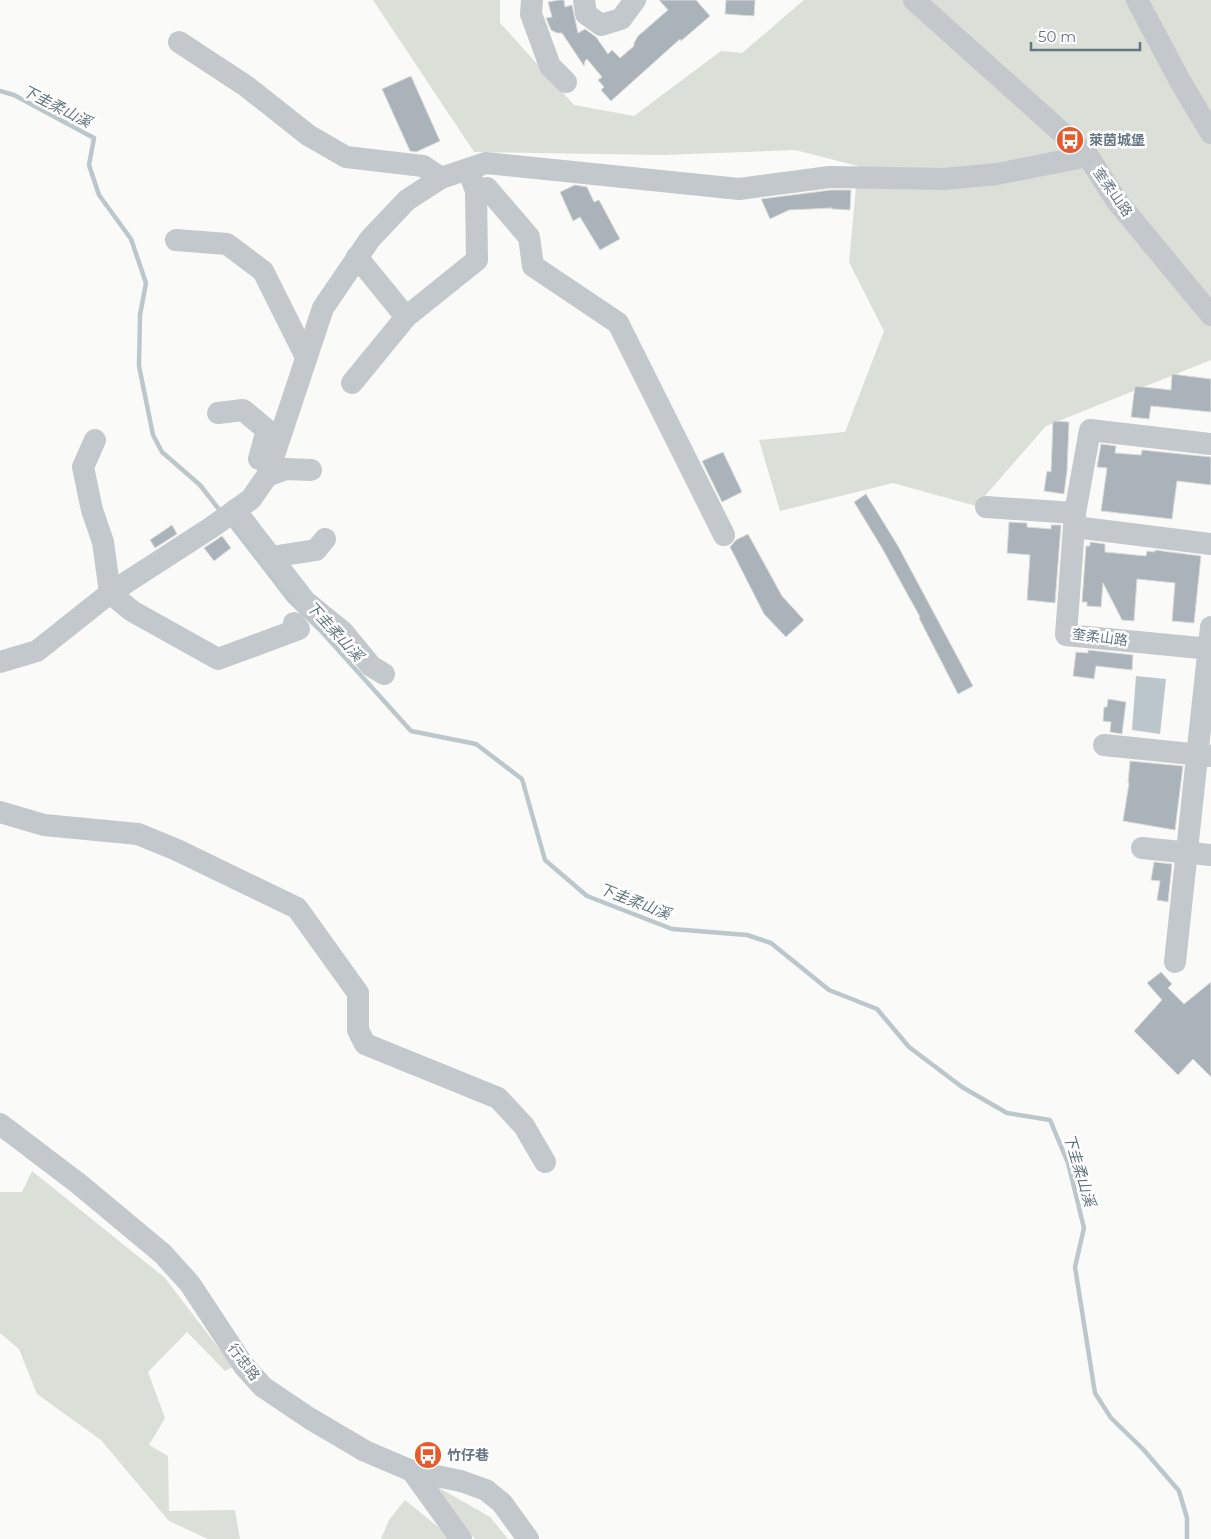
<svg xmlns="http://www.w3.org/2000/svg" width="1211" height="1539" font-family="Montserrat,'Noto Sans TC',sans-serif">
<style>
.green{fill:#dadfd7}
.water{fill:#bcc7cc}
.lines{fill:none;stroke-linecap:round;stroke-linejoin:round}
.stream{stroke:#bcc7cc;stroke-width:4.5}
.building{fill:#aab3b9;stroke:#dcdcda}
.minor{stroke:#c3c8cc;stroke-width:22}
.labels{text-anchor:middle;dominant-baseline:central;stroke-width:5;stroke-linejoin:round;paint-order:stroke}
.poi-label{font-size:14px;font-weight:bold;fill:#657583;stroke:#fff;text-anchor:start}
.street-label{font-size:14px;fill:#657583;stroke:#fff}
.water-label{font-size:15px;font-style:italic;fill:#60747c;stroke:#fff}
</style>
<rect width="100%" height="100%" fill="#fafaf8"/>
<g class="green">
<path d="M373 0H500V23L574 105 634 116 721 51 742 53 804 0H1211V360L1046 426 976 506 893 483 780 511 759 440 845 432 884 331 849 262 858 166 795 150 663 155 474 152Z"/>
<path d="M32 1171 165 1278 233 1367 225 1371 187 1332 148 1372 165 1418 149 1445 168 1456 169 1511 235 1510 240 1539H208L169 1521 101 1440 37 1394 19 1349 0 1333V1192H22Z"/>
<path d="M436 1486 490 1517 508 1539H475L448 1507Z"/>
<path d="M405 1500 453 1539H381L389 1520Z"/>
</g>
<path class="water" d="M1136 676 1166 679 1160 734 1132 730Z"/>
<g class="lines">
<g class="stream">
<path d="M0 91 14 95 94 138 89 165 99 195 131 239 146 283 140 315 139 366 153 435 162 452 200 485 221 512"/>
<path d="M229 522 290 601 322 632 411 731 476 744 522 779 545 860 587 896 672 929 747 935 771 943 829 990 877 1009 909 1047 962 1087 1007 1113 1050 1120 1068 1163 1084 1228 1075 1267 1095 1393 1111 1418 1143 1449 1179 1491 1187 1518V1539"/>
</g>
</g>
<g class="building">
<path d="M559 0H564L565 7 572 5 578 33 585 29 596 37 608 54 612 50 620 58 634 46V43L638 36 668 10 659 0H696L710 16 681 41 680 39 611 101 601 90 604 87 598 80 602 77 587 59 585 61 584 66 562 33H557L551 30 546 18 552 17 548 2Z"/>
<path d="M726 0H755L754 16 725 14Z"/>
<path d="M411 76 440 141 416 152 410 151 382 89Z"/>
<path d="M575 185 587 187 594 202 599 200 620 239 600 250 580 217 573 221 560 192Z"/>
<path d="M831 190H851L850 210 832 209V208L789 210 770 219 761 199Z"/>
<path d="M1172 374 1211 379V412L1151 406 1149 419 1131 417 1135 386 1171 390Z"/>
<path d="M1053 421 1069 422 1067 471 1064 494 1044 491 1047 471 1051 472Z"/>
<path d="M1101 444 1116 446 1115 453 1141 455 1142 450 1211 457V485L1177 481 1172 519 1101 511 1107 468 1097 467Z"/>
<path d="M723 452 742 492 722 502 702 461Z"/>
<path d="M866 494 898 546 973 686 958 694 919 618 920 617 882 548 854 502Z"/>
<path d="M1009 522 1027 523V527L1051 529V525H1061L1055 603 1027 600 1030 555 1007 553Z"/>
<path d="M172 525 177 534 155 548 150 540Z"/>
<path d="M748 534 782 596 804 620 786 637 764 614 730 547 736 540Z"/>
<path d="M222 536 231 548 214 561 204 548Z"/>
<path d="M1090 542 1105 544V552L1146 556 1147 551 1155 552V550L1201 556 1194 623 1172 621 1175 583 1137 579 1134 621 1122 620 1103 583 1101 607 1087 606V602H1082L1086 546H1090Z"/>
<path d="M1088 650 1133 655 1132 670 1096 666 1094 679 1073 676 1076 652 1088 653Z"/>
<path d="M1108 699 1126 702 1122 734 1110 732 1111 722 1103 721 1104 707H1107Z"/>
<path d="M1130 761 1183 766 1175 830 1123 821 1129 783H1128Z"/>
<path d="M1154 862 1172 864 1168 902 1157 900 1160 881 1151 880Z"/>
<path d="M1161 972 1172 984 1168 988 1184 1004 1211 982V1077L1193 1059 1178 1075 1134 1031 1162 1000 1147 983Z"/>
</g>
<g class="lines">
<g class="minor">
<path d="M532 0 531 14 550 66 566 82"/>
<path d="M584 0 586 14 601 25 621 19 635 0"/>
<path d="M914 0 1088 156 1116 200 1211 315"/>
<path d="M1137 0 1180 81 1211 133"/>
<path d="M179 42 246 86 308 135 346 157 423 166 441 178"/>
<path d="M476 191 487 188 529 237 533 266 618 323 724 535"/>
<path d="M176 240 227 244 263 271 306 357"/>
<path d="M357 257 406 317"/>
<path d="M352 383 406 317 477 260 476 191 471 177"/>
<path d="M218 413 243 410 267 430 259 459"/>
<path d="M95 440 83 467 92 510 103 542 110 593 132 611 218 659 299 629 294 623"/>
<path d="M1211 444 1090 430 1075 513 1066 635 1211 649"/>
<path d="M267 476 286 469 311 470"/>
<path d="M986 507 1075 513"/>
<path d="M235 510 305 601 343 632 371 666 384 674"/>
<path d="M1075 527 1211 544"/>
<path d="M271 557 316 550 325 539"/>
<path d="M0 662 37 651 110 593 212 527 251 499 267 476 323 308 370 239 407 200 441 178 486 163 739 189 830 177 944 179 997 174 1088 156"/>
<path d="M1104 745 1211 756"/>
<path d="M0 812 44 825 138 834 177 850 297 908 358 993V1030L365 1044 498 1098 524 1126 545 1162"/>
<path d="M1142 848 1211 855"/>
<path d="M1175 962 1211 627"/>
<path d="M0 1124 79 1184 163 1254 190 1284 244 1366 263 1387 309 1418 365 1451 412 1471 461 1481 486 1490 502 1503 528 1539"/>
<path d="M412 1471 461 1539"/>
</g>
</g>
<defs>
<symbol id="bus-disc" viewBox="-11 -11 22 22"><circle r="9.5" fill="#e65b2c" stroke="#fff"/><path d="M-5-6H5V4H4V6H2V4H-2V6H-4V4H-5ZM-3.5-4V0h7V-4ZM-3.5 1.2v1.5H-2V1.2ZM2 1.2v1.5H3.5V1.2Z" fill="#fff"/></symbol>
</defs>
<g fill-rule="evenodd">
<use href="#bus-disc" x="1054" y="124" width="32" height="32"/>
<use href="#bus-disc" x="412" y="1439" width="32" height="32"/>
</g>
<g class="labels">
<g class="poi-label">
<text x="1089" y="140">萊茵城堡</text>
<text x="447" y="1455">竹仔巷</text>
</g>
<g class="street-label">
<text transform="translate(1113 192) rotate(55)">奎柔山路</text>
<text transform="translate(1100 637) rotate(7)">奎柔山路</text>
<text transform="translate(244 1362) rotate(53)">行忠路</text>
</g>
<g class="water-label">
<text transform="translate(57 106) rotate(27)">下圭柔山溪</text>
<text transform="translate(335 631) rotate(47)">下圭柔山溪</text>
<text transform="translate(635 901) rotate(21)">下圭柔山溪</text>
<text transform="translate(1080 1170) rotate(73)">下圭柔山溪</text>
</g>
</g>
<path d="M1031 42v8h109v-8" fill="none" stroke="#657583" stroke-width="2.5"/>
<text x="1038" y="42" font-size="15" fill="#657583" stroke="#ffffff" stroke-width="4" paint-order="stroke">50 m</text>
</svg>
